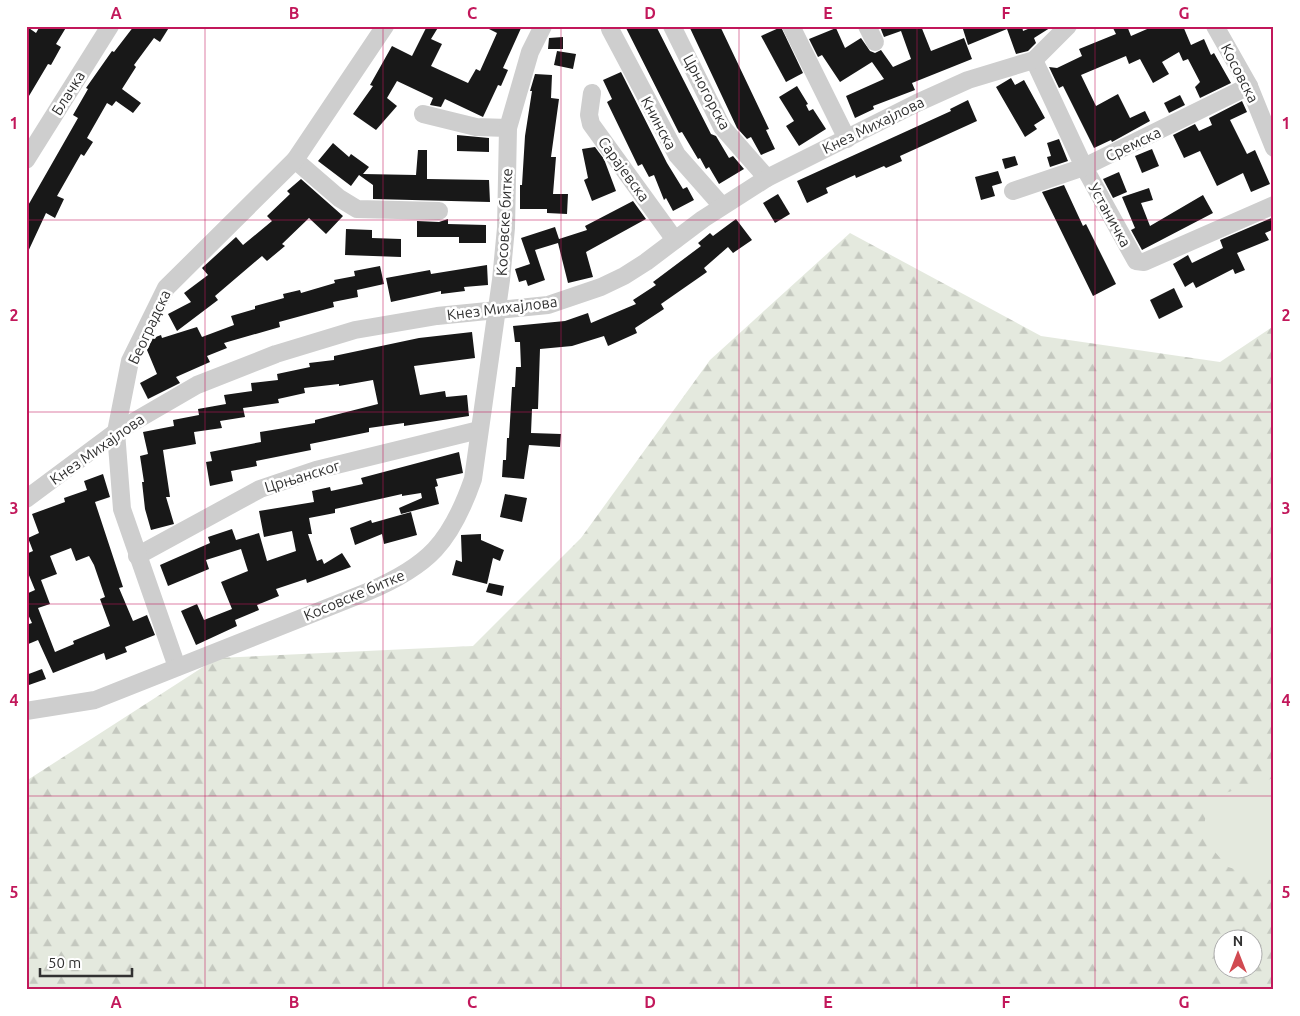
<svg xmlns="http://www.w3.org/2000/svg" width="1300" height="1016" font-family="Ubuntu,sans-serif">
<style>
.green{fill:#e4e9de}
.forest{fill:url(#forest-firs);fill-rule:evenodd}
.building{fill:#181818;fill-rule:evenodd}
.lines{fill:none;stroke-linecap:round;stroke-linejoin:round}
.minor{stroke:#cecece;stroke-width:18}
.grid{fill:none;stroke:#c2185b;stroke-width:1;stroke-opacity:0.55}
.labels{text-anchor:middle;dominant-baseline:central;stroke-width:5;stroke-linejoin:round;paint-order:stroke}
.street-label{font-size:15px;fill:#313131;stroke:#fff}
.neatline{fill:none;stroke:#c2185b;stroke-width:2}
.grid-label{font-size:16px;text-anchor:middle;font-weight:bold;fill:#c2185b}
</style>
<defs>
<pattern id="forest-firs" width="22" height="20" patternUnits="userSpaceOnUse" patternTransform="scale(1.25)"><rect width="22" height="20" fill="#e4e9de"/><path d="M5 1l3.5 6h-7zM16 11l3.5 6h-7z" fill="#c4c8bf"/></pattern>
</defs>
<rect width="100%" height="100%" fill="#fff"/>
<path class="green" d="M1274 702V907L1201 888 1190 774Z"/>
<path class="forest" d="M850 233 1041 336 1220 362 1274 326V778L1209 798 1202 837 1228 867 1274 881V990H26V781L217 658 473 646 581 538 710 360ZM1222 938H1252V968H1222Z"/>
<g class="building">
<path d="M26 26 36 33 40 26H67L56 44 61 47 51 65 48 64 26 101Z"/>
<path d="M134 26H170L160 42 154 38 134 65 136 67 122 89 141 103 133 113 116 101 112 106 107 103 87 138 93 142 84 156 81 154 57 196 64 199 55 218 46 213 26 256V209L78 118 73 115 88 89 86 88 112 51 114 52Z"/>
<path d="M427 26H439L431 39 442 44 431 66 468 83 476 69 480 71 497 33 483 26H522L503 68 508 70 501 86 498 85 483 117 445 99 441 107 430 105 433 98 397 81 387 98 397 106 376 130 353 114 373 86 370 85 392 46 412 56Z"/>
<path d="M625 26H656L711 134 716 136 729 158 733 156 744 169 719 184 709 167 706 169 700 158 698 159 682 132 679 133Z"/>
<path d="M689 26H720L769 129 766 130 775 149 761 155 751 137 747 139 737 128Z"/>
<path d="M881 26H921L931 51 964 38 972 59 912 83 915 90 873 106 874 109 855 118 846 96 884 79 872 62 840 82 822 55 818 57 809 39 836 28 845 48 861 38 870 51 875 53 881 50 893 67 911 59 901 31 884 37 880 27Z"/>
<path d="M962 26H1022L1023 31 1035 26H1053L1034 38 1036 43 1028 51 1016 54 1007 29 968 45Z"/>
<path d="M1112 26H1127L1131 36 1154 26H1183L1191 45 1204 39 1211 55 1214 53 1231 83 1200 98 1195 87 1200 82 1188 59 1183 61 1179 52 1162 62 1169 74 1153 83 1140 59 1129 64 1126 56 1081 75 1096 106 1118 94 1130 118 1145 111 1150 121 1112 142 1111 140 1094 148 1063 86 1059 88 1049 67 1057 68 1082 56 1079 49 1116 34Z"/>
<path d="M781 27 803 73 786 82 761 36Z"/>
<path d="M563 37V49H548L549 38Z"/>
<path d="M557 51 576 54 573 69 554 65Z"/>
<path d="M621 72 667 163 683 189 687 187 694 200 673 211 666 198 664 200 654 175 649 177 642 164 638 166 607 102 612 99 603 80Z"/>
<path d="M535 74 552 75 551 98 559 99 551 157H556L553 194H568L567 214 547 213V209H520V185H522L525 136 532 91H530Z"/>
<path d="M1011 78 1015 85 1024 80 1045 118 1034 125 1037 129 1025 137 996 87Z"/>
<path d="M797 86 808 104 806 105 809 111 813 109 826 129 799 146 786 126 794 121 779 97Z"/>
<path d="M1180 95 1185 105 1169 113 1164 103Z"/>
<path d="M968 100 977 121 900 156 902 161 886 168 884 166 856 178 855 175 826 188 828 193 807 203 797 181 951 111 950 109Z"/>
<path d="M1242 101 1247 112 1230 120 1247 154 1255 150 1270 184 1251 192 1243 173 1217 186 1200 151 1184 158 1173 135 1195 124 1199 131 1212 125 1209 118Z"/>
<path d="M457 135 489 138V152L457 151Z"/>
<path d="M1059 139 1068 161 1050 167 1047 157 1051 156 1047 143Z"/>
<path d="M333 143 349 157 351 154 369 167 363 174 416 175 418 150H427V179L489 180 490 202 373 199V185L359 175 351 186 318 161Z"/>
<path d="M595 147 604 159 616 191 592 201 584 180 588 178 582 149Z"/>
<path d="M1152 149 1159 166 1142 173 1135 156Z"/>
<path d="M1015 156 1018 165 1005 169 1002 159Z"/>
<path d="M998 171 1002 183 992 186 995 196 981 200 975 177Z"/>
<path d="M1119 172 1127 192 1113 198 1103 179Z"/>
<path d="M301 179 343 216 326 234 309 218 282 244 285 246 267 261 262 256 215 296 218 300 177 331 168 314 191 302 184 293 208 275 202 268 236 237 243 245 272 221 267 216 290 194 287 191Z"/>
<path d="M1064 185 1083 226 1086 224 1116 284 1093 296 1042 192Z"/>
<path d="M1149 188 1153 200 1141 203 1150 226 1203 195 1213 213 1142 250 1131 230 1135 228 1122 197Z"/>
<path d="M778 194 790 214 775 223 763 203Z"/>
<path d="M633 201 646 219 586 252 593 277 568 283 558 243 535 250 545 280 528 286 526 280 519 282 515 269 530 264 521 238 555 227 559 239 587 230 585 226Z"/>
<path d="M1274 217V229L1265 233 1269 240 1237 253 1245 270 1235 274 1233 269 1196 288 1193 282 1185 287 1173 264 1188 255 1192 263 1223 248 1220 240Z"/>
<path d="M448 219V224L486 225V243H459V237H417V221L439 222Z"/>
<path d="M736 219 752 240 733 253 728 247 704 268 707 272 661 304 664 309 635 328 637 333 608 346 604 336 572 346 540 349 538 409H532L531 433 561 434 560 447 529 445 524 479 502 477 503 460H506L507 438H509L512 387H515L516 367H521L520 342H515L513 326 565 321 588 313 591 323 636 304 633 300 656 285 653 282 701 246 698 243 710 233 713 236Z"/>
<path d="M346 229 372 230V238L401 239V257L345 255Z"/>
<path d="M487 265 488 285 464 287 465 291 441 294V291L391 302 386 278 430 270 431 274Z"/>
<path d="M380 266 384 284 357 290 358 297 333 302 334 307 279 322 280 327 224 343 227 348 207 356 210 362 176 377 180 383 148 399 140 383 157 374 147 350 153 338 161 335 162 338 197 327 202 337 234 325 231 316 255 309V306L284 298 283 294 300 290 301 293 335 283 334 280 355 276 354 271Z"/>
<path d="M1174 288 1183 307 1159 319 1150 300Z"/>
<path d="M472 332 475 358 414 366 420 395 445 391 446 397 467 395 469 416 404 426V423L369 428V432L310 444 311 450 256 461 257 466 231 471 233 481 210 486 206 462 212 461 210 452 261 442 260 432 315 423V420L378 404 373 380 339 386V384L304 388 305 393 278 399 279 403 243 408 245 417 220 421 222 428 194 432 196 444 163 450 170 497H166L174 524 151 530 145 509 142 482H144L140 456 148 454 143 432 174 426 173 420 199 415 198 409 226 404 224 395 252 391 251 383 278 380 277 374 310 367 309 363 334 360V356L419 338Z"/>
<path d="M459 452 463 473 436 479 438 486 435 487 439 504 401 514 399 508 422 498 421 493 402 496V494L335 509V513L309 518 312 534H308L317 561 322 559 324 564 342 553 351 567 307 583 306 579 276 589 279 596 257 605 259 610 235 620 237 626 196 645 181 611 197 604 204 620 232 609 221 582 248 571 241 549 206 560 209 569 168 586 160 565 210 543 208 537 232 529 236 540 259 533 267 561 296 551 292 531 264 537 259 511 314 502 312 491 330 487 331 491 363 484 361 478Z"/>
<path d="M103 474 110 497 95 502 123 587 119 588 133 621 147 615 155 635 125 647 127 652 106 660 104 653 53 673 38 640 26 645V625L32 623 26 610V594L35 590 26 568V554L33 551 28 538 39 533 32 514 65 502 64 498 87 490 84 481ZM71 548 76 561 89 556 94 565 105 597 100 599 110 626 73 641 74 644 55 652 38 608 50 604 41 580 57 574 50 556Z"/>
<path d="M505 494 527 498 522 522 500 517Z"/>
<path d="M411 512 417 535 384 544 382 534 355 545 350 528 371 520 372 523Z"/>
<path d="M481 534V540L504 550 500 561 493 558 487 584 452 575 456 560 462 562 461 535Z"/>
<path d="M489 583 504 586 502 596 486 592Z"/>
<path d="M42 669 46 679 26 686V675Z"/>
</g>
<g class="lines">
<g class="minor">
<path d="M672 26 722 127 767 178"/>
<path d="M791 26 847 139"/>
<path d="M867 26 875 42"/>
<path d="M1215 26 1249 86 1274 148"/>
<path d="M610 29 677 155 722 206"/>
<path d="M1034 60 1084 167 1136 261 1144 262 1274 205"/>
<path d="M592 93 589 115 591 124 675 240"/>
<path d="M423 114 476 127 508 128"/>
<path d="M26 160 110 26"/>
<path d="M295 160 339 198 357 209 439 211"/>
<path d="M1013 191 1084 167 1249 86"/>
<path d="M26 499 116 432 197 385 276 354 355 330 437 316 548 305 601 287 624 276 646 262 703 219 767 178 917 103 968 80 1034 60 1068 26"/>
<path d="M137 556 260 489 316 470 479 430"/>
<path d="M177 667 122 509 116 432 130 361 166 288 295 160 385 26"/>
<path d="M26 711 95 700 367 592C429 566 451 542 473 479L501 280 506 228 508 128 530 52 543 26"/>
</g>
</g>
<path class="grid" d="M205 26V990M383 26V990M561 26V990M739 26V990M917 26V990M1095 26V990M26 220H1274M26 412H1274M26 604H1274M26 796H1274"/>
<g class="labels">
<g class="street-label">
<text transform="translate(1240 73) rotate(63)">Косовска</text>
<text transform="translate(707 92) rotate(62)">Црногорска</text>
<text transform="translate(68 93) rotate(-58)">Блачка</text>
<text transform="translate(659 123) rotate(62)">Книнска</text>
<text transform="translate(873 125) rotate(-26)">Кнез Михајлова</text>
<text transform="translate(1133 144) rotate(-26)">Сремска</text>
<text transform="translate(624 169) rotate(54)">Сарајевска</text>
<text transform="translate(1110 215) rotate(61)">Устаничка</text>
<text transform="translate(504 222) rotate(-87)">Косовске битке</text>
<text transform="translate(502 308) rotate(-7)">Кнез Михајлова</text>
<text transform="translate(149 327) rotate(-65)">Београдска</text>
<text transform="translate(97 449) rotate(-35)">Кнез Михајлова</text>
<text transform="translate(302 476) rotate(-17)">Црњанског</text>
<text transform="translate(354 595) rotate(-23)">Косовске битке</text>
</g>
</g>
<rect width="1300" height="1016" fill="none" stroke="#ffffff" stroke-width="55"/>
<g transform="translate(1238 954)"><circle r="24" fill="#ffffff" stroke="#adadad"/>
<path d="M0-4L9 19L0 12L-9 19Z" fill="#d14a51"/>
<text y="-8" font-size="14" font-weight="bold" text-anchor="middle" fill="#313131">N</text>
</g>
<path d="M40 968v8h92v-8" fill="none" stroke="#313131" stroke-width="2.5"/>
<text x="48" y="968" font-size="15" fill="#313131" stroke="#ffffff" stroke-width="4" paint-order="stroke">50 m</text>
<rect x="28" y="28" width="1244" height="960" class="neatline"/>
<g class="grid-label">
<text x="116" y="19">A</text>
<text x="294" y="19">B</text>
<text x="472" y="19">C</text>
<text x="650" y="19">D</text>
<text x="828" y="19">E</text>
<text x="1006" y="19">F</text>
<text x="1184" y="19">G</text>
<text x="14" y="129">1</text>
<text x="1286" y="129">1</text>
<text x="14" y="321">2</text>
<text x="1286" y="321">2</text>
<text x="14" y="514">3</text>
<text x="1286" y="514">3</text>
<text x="14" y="706">4</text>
<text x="1286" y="706">4</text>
<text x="14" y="898">5</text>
<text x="1286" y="898">5</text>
<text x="116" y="1008">A</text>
<text x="294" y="1008">B</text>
<text x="472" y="1008">C</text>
<text x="650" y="1008">D</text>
<text x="828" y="1008">E</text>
<text x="1006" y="1008">F</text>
<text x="1184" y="1008">G</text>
</g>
</svg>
